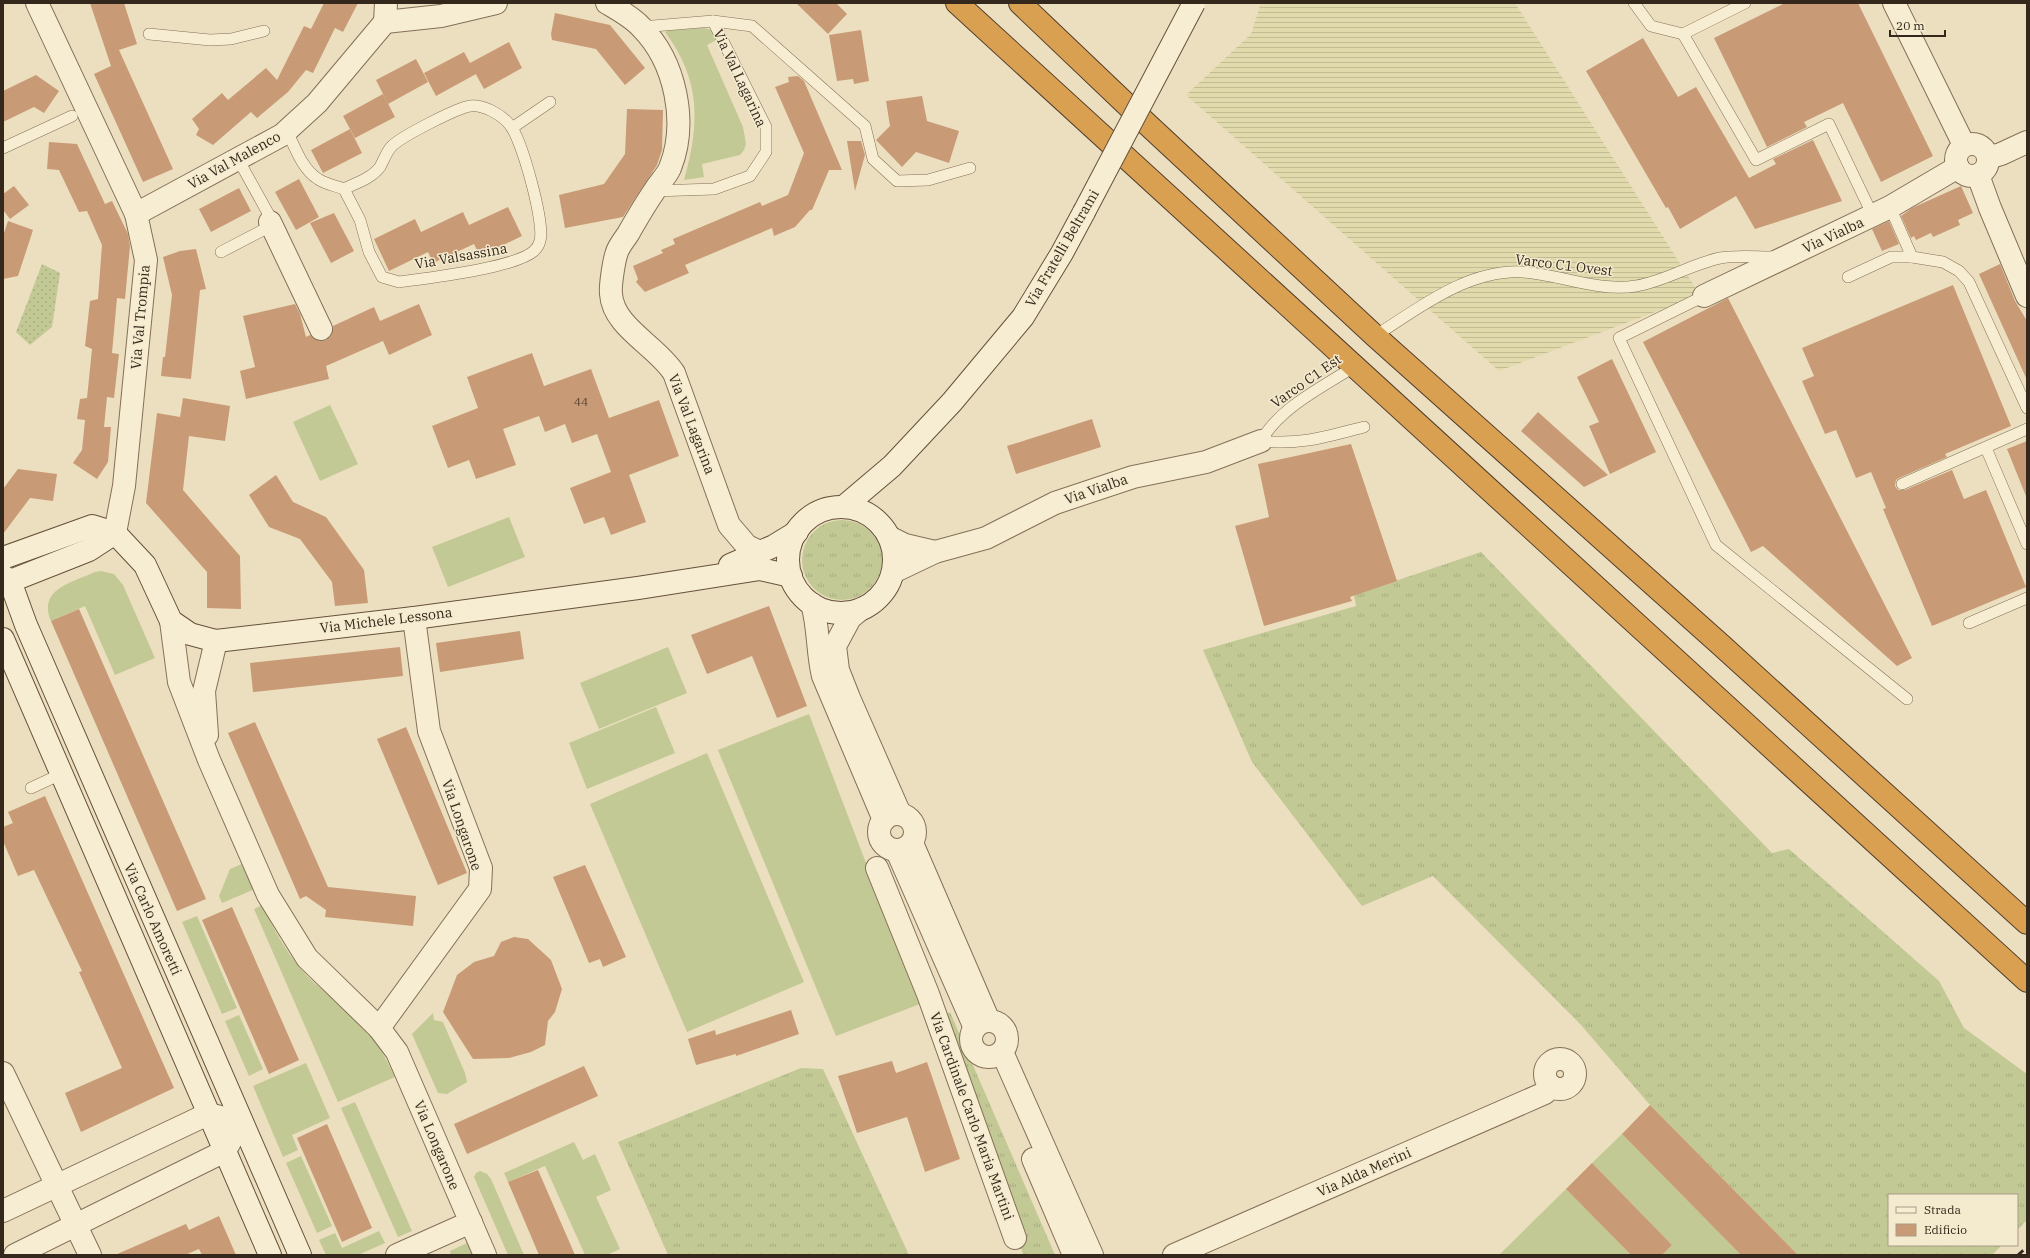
<svg xmlns="http://www.w3.org/2000/svg" width="2030" height="1258" font-family="'IBM Plex Serif',serif">
<style>
.farmland{fill:url(#farmland-rules)}
.grass{fill:url(#grass-tufts)}
.park{fill:url(#park-dots)}
.garden{fill:#c2c994}
.building{fill:#c99a76}
.lines{fill:none;stroke-linecap:round;stroke-linejoin:round}
.lane-casing{stroke:#847058;stroke-width:12}
.street-casing{stroke:#847058;stroke-width:24}
.secondary-casing{stroke:#66513b;stroke-width:24}
.highway-casing{stroke:#523e2d;stroke-width:24}
.lane{stroke:#f7edd2;stroke-width:11}
.street{stroke:#f7edd2;stroke-width:22}
.secondary{stroke:#f7edd2;stroke-width:22}
.highway{stroke:#daa051;stroke-width:22}
.rail{stroke:#34281c;stroke-width:3;stroke-dasharray:7 7;stroke-linecap:butt}
.secondary-bridge-casing{stroke:#66513b;stroke-width:24;stroke-linecap:butt}
.secondary-bridge{stroke:#f7edd2;stroke-width:22}
.labels{text-anchor:middle;dominant-baseline:central;stroke-width:3;stroke-linejoin:round;paint-order:stroke}
.number-label{font-size:12px;fill:#594432}
.street-label{font-size:14px;fill:#34281c;stroke:#f4eace}
</style>
<defs>
<pattern id="farmland-rules" width="6" height="5" patternUnits="userSpaceOnUse"><rect width="6" height="5" fill="#e1daad"/><path d="M0 2.5h6" fill="none" stroke="#c2bb94"/></pattern>
<pattern id="grass-tufts" width="24" height="20" patternUnits="userSpaceOnUse"><rect width="24" height="20" fill="#c2c994"/><path d="M3 7l-1-3M5 7V3M7 7l1-3M15 17l-1-3M17 17v-4M19 17l1-3" fill="none" stroke="#a7ad7f"/></pattern>
<pattern id="park-dots" width="8" height="8" patternUnits="userSpaceOnUse"><rect width="8" height="8" fill="#c2c994"/><path d="M2 2h.1M6 6h.1" fill="none" stroke="#a7ad7f" stroke-width="1.8" stroke-linecap="round"/></pattern>
</defs>
<rect width="100%" height="100%" fill="#ecdfbf"/>
<path class="farmland" d="M1261 3H1515L1700 295 1499 371 1186 95 1251 34Z"/>
<g class="grass">
<circle cx="842" cy="560" r="40"/>
<path d="M1481 552 1772 853 1789 849 1939 981 1964 1028 2027 1074V1220L2017 1230V1195H1889V1245H2002L1992 1255H1798L1650 1105 1581 1025 1433 876 1362 906 1252 762 1203 650 1356 606 1354 595Z"/>
<path d="M950 1012 1055 1255H1023L1004 1181 941 1016Z"/>
<path d="M801 1068 823 1069 909 1255H668L618 1142Z"/>
</g>
<path class="park" d="M42 264 60 273 52 327 30 345 16 332Z"/>
<g class="garden">
<path d="M704 28C712 29 714 32 718 39L707 45 743 127 746 144 744 150 740 155 702 164 704 177 684 180C700 124 701 80 665 32L669 29Z"/>
<path d="M330 405 358 464 320 481 293 422Z"/>
<path d="M509 517 525 557 448 587 432 547Z"/>
<path d="M101 571 114 574 123 585 155 658 115 675 85 606 51 621C38 589 71 583 95 572Z"/>
<path d="M668 647 687 693 599 729 580 683Z"/>
<path d="M656 707 675 753 587 789 569 743Z"/>
<path d="M809 714 920 1004 836 1036 718 750Z"/>
<path d="M707 753 804 982 687 1032 590 804Z"/>
<path d="M244 863 255 889 222 903 219 896 230 869Z"/>
<path d="M262 905C273 927 285 951 302 970 316 987 336 999 352 1015 371 1033 384 1053 395 1077L338 1102 254 909Z"/>
<path d="M197 916 237 1008 222 1014 182 922Z"/>
<path d="M433 1013 434 1020 443 1022 465 1073 467 1082 447 1094 438 1093 412 1034Z"/>
<path d="M239 1015 263 1069 249 1076 225 1021Z"/>
<path d="M306 1063 330 1118 292 1135 298 1150 283 1157 253 1086Z"/>
<path d="M355 1102 412 1231 398 1237 341 1108Z"/>
<path d="M1622 1134 1741 1255H1662L1672 1245 1592 1163Z"/>
<path d="M574 1142 583 1160 595 1154 611 1190 596 1197 620 1249 607 1255H585L545 1166 508 1182 504 1173Z"/>
<path d="M301 1156 332 1226 317 1233 286 1163Z"/>
<path d="M480 1171 487 1174 491 1179 524 1255H508L474 1177 476 1173Z"/>
<path d="M1566 1189 1631 1255H1499Z"/>
<path d="M379 1231 385 1243 358 1255H326L319 1240 335 1233 342 1248Z"/>
<path d="M467 1243 473 1255H451L450 1251Z"/>
</g>
<g class="building">
<path d="M90 3H124L137 44 119 50 173 169 143 182 94 74 111 66Z"/>
<path d="M324 3H358L343 32 335 28 313 73 306 70 288 92 257 118 251 112 213 145 196 135 199 129 192 119 222 93 228 100 266 68 277 80 304 26 311 29Z"/>
<path d="M796 3H836L847 14 828 34Z"/>
<path d="M1785 3H1858L1933 156 1881 182 1843 103 1804 122 1807 127 1767 147 1714 38Z"/>
<path d="M555 13 610 25 645 68 625 85 596 49 552 40 551 34Z"/>
<path d="M861 30 869 81 854 84 853 79 837 81 829 35Z"/>
<path d="M1643 38 1678 97 1696 87 1749 178 1776 164 1773 159 1813 140 1842 201 1755 229 1736 196 1680 229 1668 207 1666 208 1586 71Z"/>
<path d="M509 42 522 68 484 89 474 71 476 74 436 96 424 73 464 52 470 63Z"/>
<path d="M416 59 428 82 388 104 376 80Z"/>
<path d="M36 75 59 91 44 113 34 107 3 122V91Z"/>
<path d="M798 76 804 81 842 170H829L812 210H810L795 227 774 236 772 228 685 265 689 273 645 292 636 282 638 279 633 266 663 253 661 250 675 244 673 239 760 202 762 206 788 195 804 153 775 87 789 82 788 77Z"/>
<path d="M383 94 395 117 355 138 343 116Z"/>
<path d="M922 96 927 121 959 131 949 163 916 152 902 167 876 140 890 126 886 101Z"/>
<path d="M627 109 663 110 662 150 657 165 623 217 565 228 559 195 604 184 625 154Z"/>
<path d="M350 129 362 153 323 173 311 150Z"/>
<path d="M847 141H861L865 155 855 191Z"/>
<path d="M49 142 77 144 105 204 112 201 128 234 130 246 125 299 117 298 112 353 119 354 114 398 107 397 104 427H111L108 462 97 479 73 463 82 450 85 420 77 419 80 399 87 398 92 349 85 346 90 301 98 299 102 245 87 211 79 212 59 170 47 169Z"/>
<path d="M299 179 319 217 296 230 275 192Z"/>
<path d="M14 186 29 205 10 219 3 210V194Z"/>
<path d="M1961 186 1973 213 1958 220 1960 225 1933 237 1931 233 1916 240 1914 236 1911 238 1901 216 1912 208Z"/>
<path d="M239 188 251 211 211 232 199 209Z"/>
<path d="M508 207 522 236 480 256 474 244 433 263 428 252 389 271 374 239 415 219 421 232 463 212 469 225Z"/>
<path d="M334 213 354 251 331 263 310 223Z"/>
<path d="M8 221 33 230 18 276 3 279V236Z"/>
<path d="M1889 221 1899 244 1882 251 1872 229Z"/>
<path d="M196 249 206 289 200 290 191 379 161 376 163 357H165L172 295 163 257 180 251Z"/>
<path d="M2000 264 2015 301 2027 321V380L1979 274Z"/>
<path d="M1953 285 2011 426 1945 454 1947 457 1899 478 1896 480 1895 486 1898 490H1905L1952 470 1964 499 1986 490 2026 587 1932 626 1883 509 1886 508 1871 472 1856 478 1836 430 1825 434 1802 381 1814 376 1802 348Z"/>
<path d="M1728 298 1912 658 1897 666 1763 546 1751 552 1643 342Z"/>
<path d="M295 304 300 314 306 337 310 335 320 341 326 340 331 336 333 326 374 307 380 321 419 304 432 335 389 355 383 341 326 366 329 379 246 399 240 371 255 367 243 316Z"/>
<path d="M532 353 544 386 591 369 609 418 659 400 679 456 629 475 646 522 611 535 604 517 584 524 570 488 611 472 597 434 572 443 565 424 545 432 539 416 503 429 516 465 476 479 469 460 448 468 432 426 478 408 467 377Z"/>
<path d="M1612 359 1656 452 1610 474 1589 426 1599 422 1577 377Z"/>
<path d="M183 398 230 406 225 441 189 436 183 490 240 556 241 609 207 608V572L146 503 157 413 180 417Z"/>
<path d="M1538 412 1608 475 1584 487 1521 431Z"/>
<path d="M1092 419 1101 447 1016 474 1007 446Z"/>
<path d="M2027 441V496H2026L2007 449Z"/>
<path d="M1351 444 1397 581 1350 597 1352 601 1264 626 1235 526 1269 517 1258 464Z"/>
<path d="M18 469 57 474 53 501 30 498 3 534V489Z"/>
<path d="M276 475 293 502 326 517 364 570 368 603 335 606 332 582 300 539 269 527 249 495Z"/>
<path d="M769 606 807 706 777 718 752 656 707 674 691 635Z"/>
<path d="M79 609 206 899 177 911 51 621Z"/>
<path d="M520 631 524 659 440 672 436 643Z"/>
<path d="M400 647 403 676 253 692 250 663Z"/>
<path d="M255 722 328 887 416 896 413 926 325 917 326 910 306 896 300 899 228 733Z"/>
<path d="M406 727 467 873 438 885 377 739Z"/>
<path d="M45 796 174 1088 81 1132 65 1093 122 1068 79 972 82 971 34 870 18 876 3 841V827L13 823 8 812Z"/>
<path d="M585 865 626 957 603 967 600 959 589 963 553 877Z"/>
<path d="M232 907 299 1060 269 1074 202 920Z"/>
<path d="M514 937 528 939 551 960 562 989 555 1012 548 1021 545 1045 531 1052 509 1058 473 1059 443 1012 457 975 474 962 494 956 501 942Z"/>
<path d="M791 1010 799 1034 736 1056V1054L696 1065 688 1039 715 1030 716 1035Z"/>
<path d="M892 1061 896 1073 927 1062 960 1159 925 1172 907 1117 857 1133 838 1076Z"/>
<path d="M584 1066 598 1096 467 1154 454 1124Z"/>
<path d="M1650 1105 1798 1255H1741L1622 1134Z"/>
<path d="M327 1124 372 1228 342 1242 297 1138Z"/>
<path d="M1592 1163 1672 1245 1662 1255H1631L1566 1189Z"/>
<path d="M538 1170 575 1255H539L508 1182Z"/>
<path d="M219 1216 236 1255H202L199 1249 185 1255H115L186 1224 189 1230Z"/>
</g>
<g class="lines">
<defs>
<g id="lane">
<path d="M1634 3 1651 26 1683 34 1745 3"/>
<path d="M641 27 713 21 752 26 865 126 873 159 897 181 928 180 970 168"/>
<path d="M149 34 210 40 231 39 264 31"/>
<path d="M1683 34 1756 160 1829 124 1873 216"/>
<path d="M512 128 550 102"/>
<path d="M287 131C295 147 302 169 318 179 325 184 336 186 344 189L360 220 369 252 382 277 399 282C427 278 515 268 534 251 537 248 539 245 540 241 545 223 522 140 510 125 502 115 483 104 470 106 457 108 402 136 392 146 386 152 384 160 380 167 372 178 356 183 344 189"/>
<path d="M3 148 72 116"/>
<path d="M654 191 714 189 750 176 766 152V127L713 21"/>
<path d="M1890 207 1912 257"/>
<path d="M221 252 267 228 270 222 269 215 238 159"/>
<path d="M1848 277 1891 257H1912L1943 262 1959 271 1969 282 2027 408"/>
<path d="M1704 296 1619 338 1716 545 1907 699"/>
<path d="M1375 336C1419 308 1468 269 1523 272 1561 275 1598 292 1636 286 1666 281 1691 264 1720 258 1736 255 1757 257 1774 257"/>
<path d="M1355 366C1323 387 1280 407 1261 441 1302 445 1325 437 1364 427"/>
<path d="M1986 448 2027 544"/>
<path d="M1902 484 2027 429"/>
<path d="M1969 623 2027 598"/>
<path d="M31 788 61 774"/>
</g>
<g id="street">
<path d="M37 3 136 214 146 260 124 486 115 533"/>
<path d="M607 3C619 10 632 17 641 27 676 62 688 123 670 168 666 177 658 184 653 193 644 206 636 220 628 234 624 240 619 246 617 252 614 260 610 286 611 294 613 327 657 346 674 373L729 525 747 546 760 552"/>
<path d="M1894 3 1964 145"/>
<path d="M385 22 441 16 496 3"/>
<path d="M385 22 386 3"/>
<circle cx="1972" cy="160" r="16"/>
<path d="M1988 158 2001 154 2027 142"/>
<path d="M1978 175 1990 208 2027 296"/>
<path d="M136 214 282 135 317 103 385 22"/>
<path d="M270 222 321 329"/>
<path d="M1704 296 1890 207 1958 167"/>
<path d="M889 537 905 545 935 552"/>
<path d="M893 572 935 552 986 538 1055 503 1133 477 1206 462 1261 441"/>
<path d="M812 604C819 627 817 652 823 676L884 820"/>
<path d="M861 609 850 618 835 646 838 670 849 698 900 814"/>
<path d="M171 621 179 682 209 760 268 895 307 958 379 1028 397 1052 485 1255"/>
<path d="M207 735 204 691 216 641"/>
<circle cx="897" cy="832" r="18"/>
<path d="M912 843 989 1021"/>
<path d="M897 851 975 1028"/>
<path d="M877 868 928 994 1015 1238"/>
<circle cx="989" cy="1039" r="18"/>
<path d="M379 1028 480 889 481 868 429 731 414 618"/>
<path d="M1002 1052 1092 1255"/>
<circle cx="1560" cy="1074" r="15"/>
<path d="M3 1073 90 1255"/>
<path d="M1033 1159 1074 1255"/>
<path d="M3 1211 208 1114 241 1122 225 1151 15 1255"/>
<path d="M397 1255 471 1222"/>
<path d="M1174 1255 1545 1093 1550 1085"/>
</g>
<g id="secondary">
<path d="M846 505 892 466 952 402 1023 317 1062 253 1084 212"/>
<circle cx="841" cy="560" r="53"/>
<path d="M3 558 92 526 115 533 145 565 171 621 190 634 216 641 414 618 638 588 760 569 791 576"/>
<path d="M730 565 774 546 797 532"/>
<path d="M3 576 10 581 26 625 300 1255"/>
<path d="M3 584 89 550 115 533"/>
<path d="M3 639 270 1255"/>
</g>
<g id="highway">
<path d="M957 3 2027 981"/>
<path d="M1020 3 1147 124 1375 336 1721 645 2027 923"/>
</g>
</defs>
<use href="#lane" class="lane-casing"/>
<use href="#street" class="street-casing"/>
<use href="#secondary" class="secondary-casing"/>
<use href="#highway" class="highway-casing"/>
<use href="#lane" class="lane"/>
<use href="#street" class="street"/>
<use href="#secondary" class="secondary"/>
<use href="#highway" class="highway"/>
<path class="rail" d="M2018 1255 2027 1247"/>
<defs>
<path id="secondary-bridge" d="M1084 212 1194 3"/>
</defs>
<use href="#secondary-bridge" class="secondary-bridge-casing"/>
<use href="#secondary-bridge" class="secondary-bridge"/>
</g>
<g class="labels">
<g class="number-label">
<text x="581" y="401">44</text>
</g>
<g class="street-label">
<text transform="translate(740 78) rotate(65)">Via Val Lagarina</text>
<text transform="translate(234 160) rotate(-29)">Via Val Malenco</text>
<text transform="translate(1833 235) rotate(-25)">Via Vialba</text>
<text transform="translate(1062 248) rotate(-60)">Via Fratelli Beltrami</text>
<text transform="translate(461 256) rotate(-10)">Via Valsassina</text>
<text transform="translate(1564 265) rotate(7)">Varco C1 Ovest</text>
<text transform="translate(140 317) rotate(-85)">Via Val Trompia</text>
<text transform="translate(1306 381) rotate(-35)">Varco C1 Est</text>
<text transform="translate(692 424) rotate(69)">Via Val Lagarina</text>
<text transform="translate(1096 489) rotate(-19)">Via Vialba</text>
<text transform="translate(386 620) rotate(-7)">Via Michele Lessona</text>
<text transform="translate(462 825) rotate(71)">Via Longarone</text>
<text transform="translate(153 919) rotate(66)">Via Carlo Amoretti</text>
<text transform="translate(972 1116) rotate(70)">Via Cardinale Carlo Maria Martini</text>
<text transform="translate(437 1145) rotate(67)">Via Longarone</text>
<text transform="translate(1364 1172) rotate(-24)">Via Alda Merini</text>
</g>
</g>
<rect width="2030" height="1258" fill="none" stroke="#34281c" stroke-width="8"/>
<rect x="1888" y="1194" width="130" height="52" fill="#f4eace" stroke="#a79c87"/>
<rect x="1896" y="1207" width="20" height="6" fill="#f7edd2" stroke="#a79c87"/>
<text x="1924" y="1214" font-size="12" fill="#34281c">Strada</text>
<rect x="1896" y="1224" width="20" height="12" fill="#c99a76" stroke="#a79c87"/>
<text x="1924" y="1234" font-size="12" fill="#34281c">Edificio</text>
<path d="M1890 30v6h55v-6" fill="none" stroke="#34281c" stroke-width="2"/>
<text x="1896" y="30" font-size="12" fill="#34281c" stroke="#f4eace" stroke-width="3" paint-order="stroke">20 m</text>
</svg>
